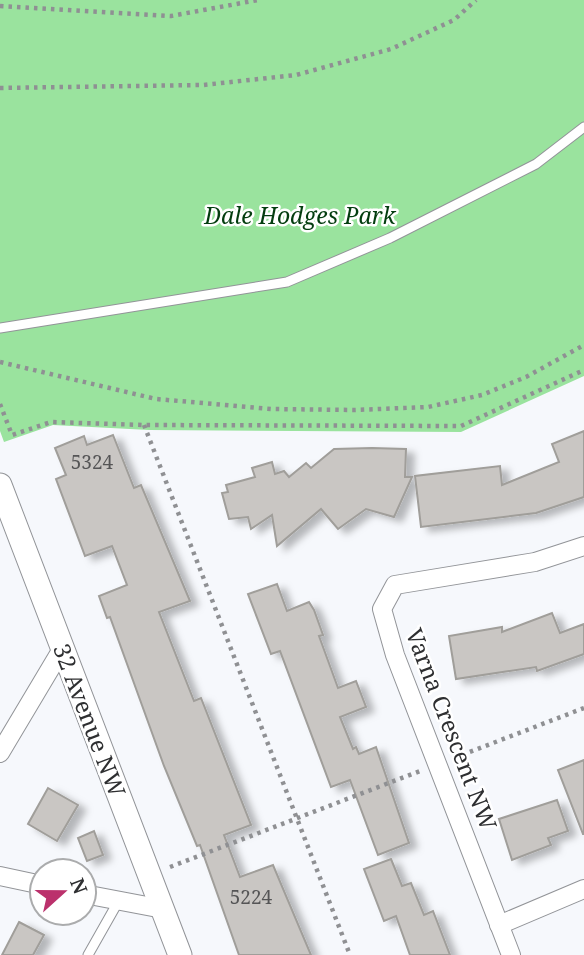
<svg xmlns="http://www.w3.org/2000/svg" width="584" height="955" font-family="'Noto Serif',serif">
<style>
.green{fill:#9ae39e}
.building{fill:#c9c6c3;stroke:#a09e9a;stroke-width:2;filter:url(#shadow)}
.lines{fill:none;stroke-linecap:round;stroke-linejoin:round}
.service-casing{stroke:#929498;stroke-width:11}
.minor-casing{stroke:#929498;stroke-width:20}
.tertiary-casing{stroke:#929498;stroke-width:25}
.path{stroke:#8f9093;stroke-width:4.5;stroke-dasharray:3.5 5;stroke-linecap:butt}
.service{stroke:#fff;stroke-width:9}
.minor{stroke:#fff;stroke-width:18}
.tertiary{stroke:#fff;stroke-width:23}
.labels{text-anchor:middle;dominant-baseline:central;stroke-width:5;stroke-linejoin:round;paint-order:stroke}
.number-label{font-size:19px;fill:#555556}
.park-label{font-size:23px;font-style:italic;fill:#033d0f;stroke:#fff}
.street-label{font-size:23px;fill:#2e2f31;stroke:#fff}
</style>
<defs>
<filter id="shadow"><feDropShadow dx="8" dy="4.5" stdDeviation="3.5" flood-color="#0004"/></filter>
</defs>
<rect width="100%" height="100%" fill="#f6f8fc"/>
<path class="green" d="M0 0H584V376L461 432 149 430 53 425 4 442 0 431Z"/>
<g class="building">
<path d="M584 431V497L536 513 421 527 415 476 500 466 502 485 559 462 552 444Z"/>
<path d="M113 435 134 488 141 485 190 601 159 612 194 701 201 698 251 825 224 835 240 877 273 865 311 955H239L200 845 197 846 164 766 110 617 107 618 99 596 127 585 112 546 85 556 56 479 66 475 55 448 84 436 87 445Z"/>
<path d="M372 448 406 449 405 477H412L394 517 366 509 338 529 321 509 277 546 272 515 251 529 248 517 229 519 222 493 228 492 226 485 255 477 252 468 272 462 275 474 284 471 289 477 306 463 311 468 334 449Z"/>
<path d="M277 584 287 611 309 602 314 610 323 635 319 636 338 688 356 681 366 707 340 717 353 749 356 747 359 754 376 747 409 843 378 855 350 780 331 787 280 651 271 654 248 594Z"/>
<path d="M552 613 560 633 584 624V654L537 671 536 667 456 679 449 636 502 627V632Z"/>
<path d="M584 760V834H583L558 770Z"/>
<path d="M48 788 78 805 57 841 28 824Z"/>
<path d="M557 800 568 831 548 838 551 845 512 860 499 819Z"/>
<path d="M94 831 103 855 87 861 78 838Z"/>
<path d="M391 859 402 886 411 883 424 915 433 911 450 955H410L396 916 384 921 364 869Z"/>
<path d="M19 922 44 935 33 955H2Z"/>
</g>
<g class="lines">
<defs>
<g id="service">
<path d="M0 328 287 282 390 238 536 164 584 127"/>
<path d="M88 955 118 902"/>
</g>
<g id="minor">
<path d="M0 753 62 649"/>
<path d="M0 876 42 885"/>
<path d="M84 894 163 909"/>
<path d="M499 925 584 889"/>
<path d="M511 955 395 655 382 609 395 585 535 562 584 546"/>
</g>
<path id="tertiary" d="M0 485 180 955"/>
</defs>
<use href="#service" class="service-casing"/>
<use href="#minor" class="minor-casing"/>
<use href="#tertiary" class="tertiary-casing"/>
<g class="path">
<path d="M0 6 171 16 258 0"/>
<path d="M0 88 203 85 296 75 391 49 454 20 476 0"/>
<path d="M0 362 156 399 271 409 355 410 428 407 482 395 526 377 584 345"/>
<path d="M0 404 12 435 51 422 144 425 461 426 584 370"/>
<path d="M144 425 350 955"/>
<path d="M454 758 584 708"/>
<path d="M170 867 420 771"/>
</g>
<use href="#service" class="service"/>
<use href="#minor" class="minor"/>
<use href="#tertiary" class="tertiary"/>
</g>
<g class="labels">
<g class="number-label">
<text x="92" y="462">5324</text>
<text x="251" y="897">5224</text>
</g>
<g class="park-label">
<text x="300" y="215">Dale Hodges Park</text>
</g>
<g class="street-label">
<text transform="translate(90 720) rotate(69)">32 Avenue NW</text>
<text transform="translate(452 729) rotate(69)">Varna Crescent NW</text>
</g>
</g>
<g transform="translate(63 892) rotate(69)"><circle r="33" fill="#ffffff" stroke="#abacad" stroke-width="2"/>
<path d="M0-5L12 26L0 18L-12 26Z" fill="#bb316c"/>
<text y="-10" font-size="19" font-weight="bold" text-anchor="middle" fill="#2e2f31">N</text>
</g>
</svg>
